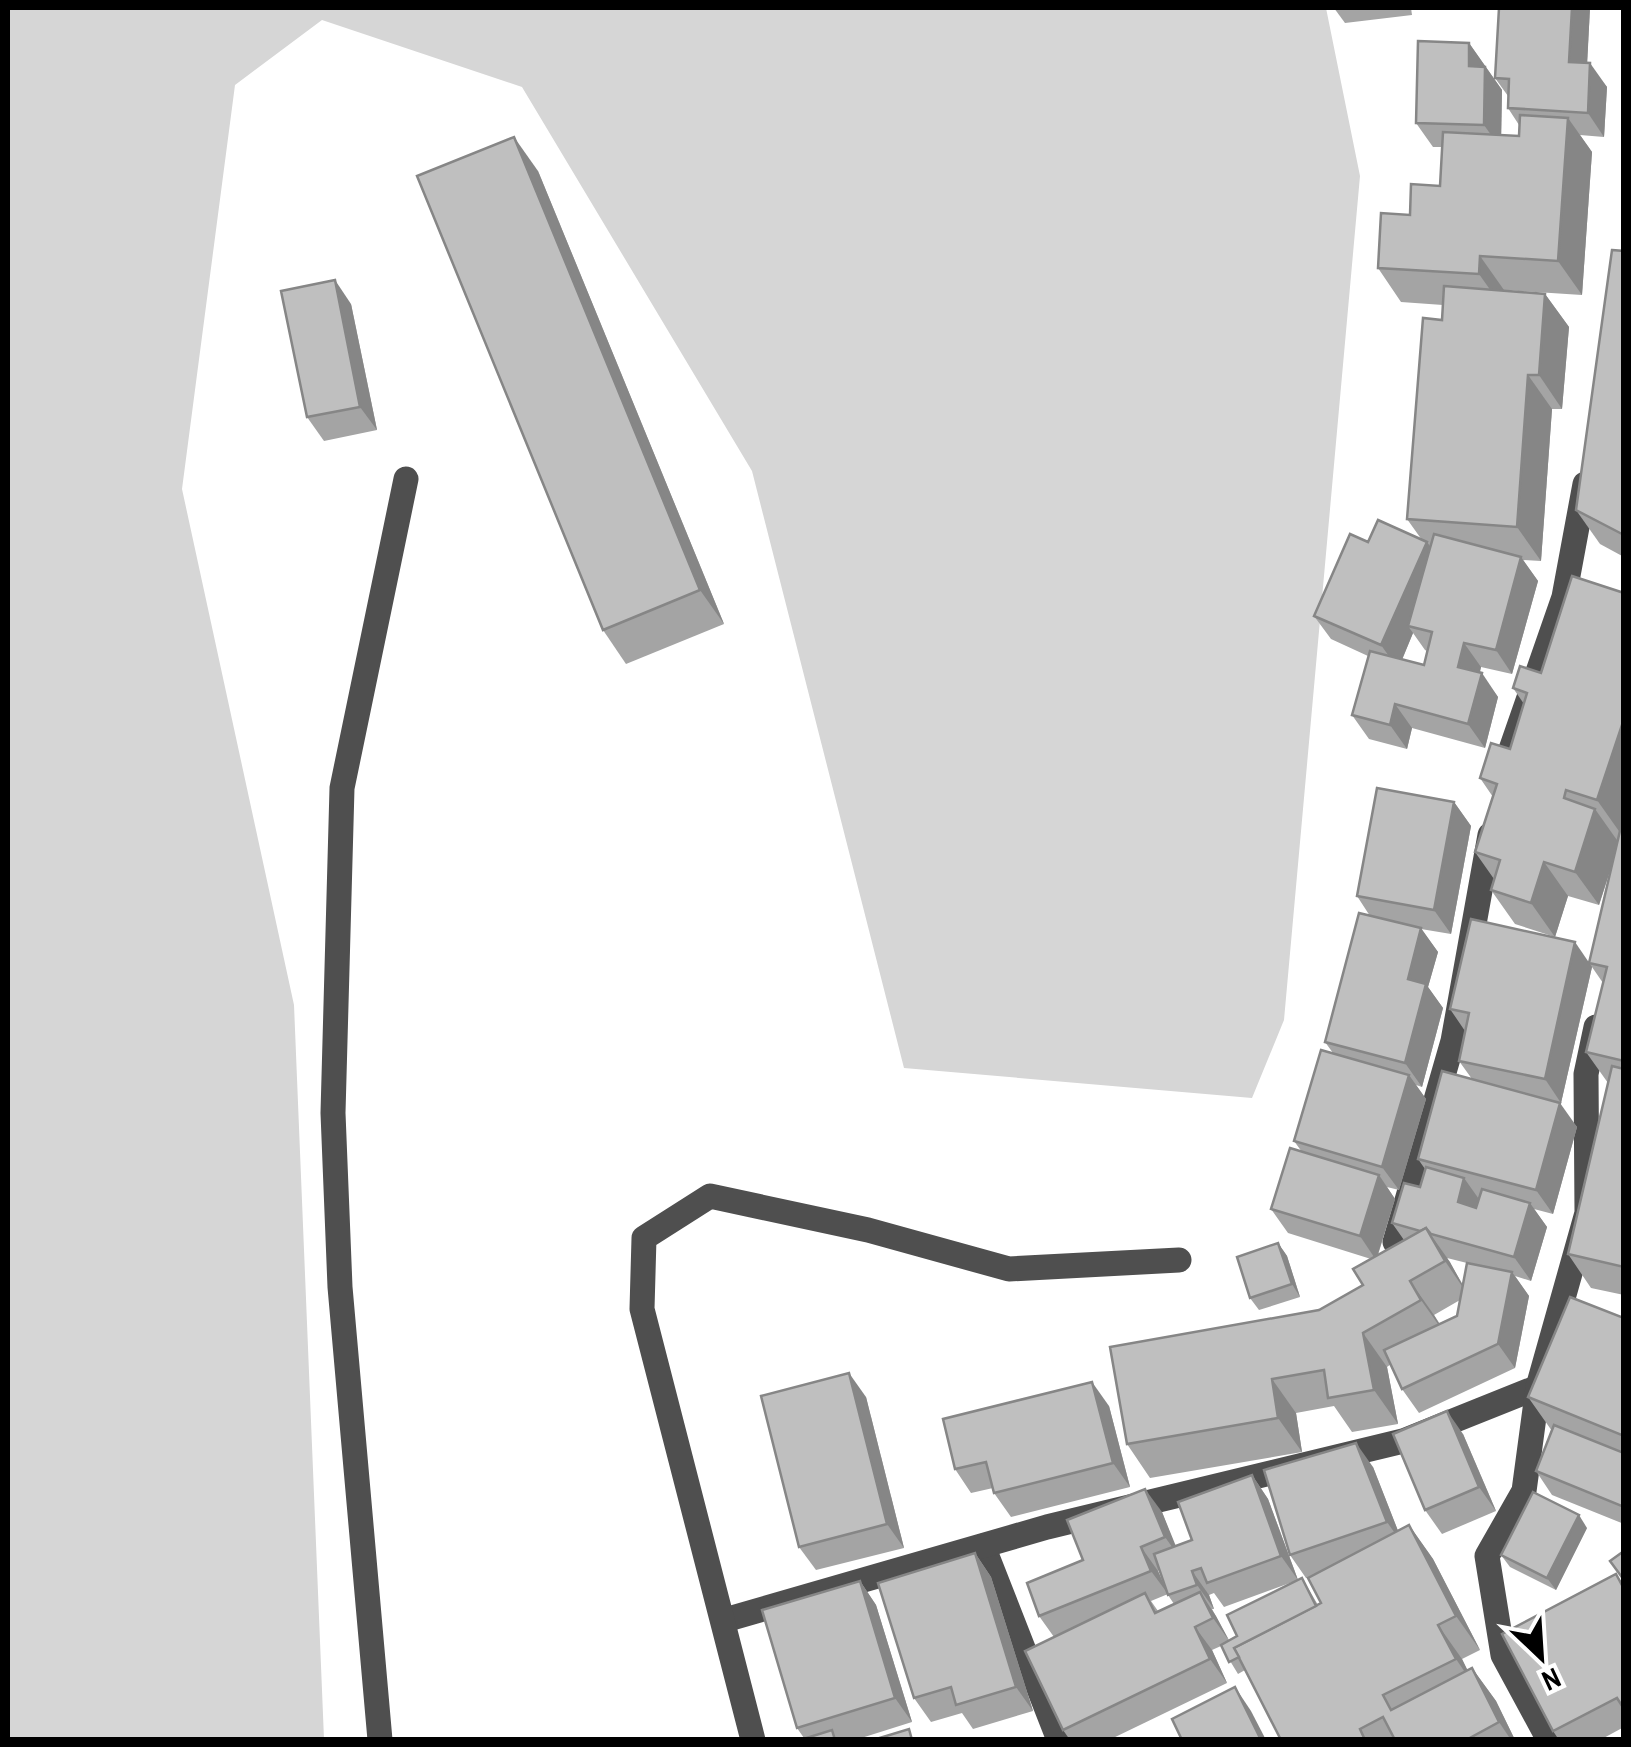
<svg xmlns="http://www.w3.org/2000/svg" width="1631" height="1747" font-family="'Archivo Narrow',sans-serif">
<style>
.green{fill:#d6d6d6}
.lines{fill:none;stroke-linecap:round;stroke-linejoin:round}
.minor{stroke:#4f4f4f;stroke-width:25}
.wall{fill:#a4a4a4;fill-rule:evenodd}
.shaded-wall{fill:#868686}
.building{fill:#bfbfbf;stroke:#868686;stroke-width:2.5}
</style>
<rect width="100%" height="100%" fill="#fff"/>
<path class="green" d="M8 8H1326L1360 176 1284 1020 1252 1098 904 1068 752 471 522 87 322 20 235 85 182 489 294 1005 324 1739 8 1740Z"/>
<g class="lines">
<g class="minor">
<path d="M1500 781 1564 597 1585 484"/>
<path d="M1395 1242 1453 1041 1490 835"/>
<path d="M983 1546 1059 1740"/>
<path d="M725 1620 1047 1527 1403 1441 1538 1387"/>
<path d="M380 1740 340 1287 333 1113 342 788 406 479"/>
<path d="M753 1740 642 1309 644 1238 710 1196 868 1230 1009 1269 1179 1260"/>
<path d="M1549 1740 1503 1655 1487 1556 1524 1491 1538 1387 1587 1213 1586 1074 1596 1027"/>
</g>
</g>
<g class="wall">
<path d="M1334 8H1411L1412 15 1345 23Z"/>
<path d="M1499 8H1590L1587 63 1607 87 1604 137 1580 135 1592 152 1582 295 1504 290 1545 294 1569 327 1562 409H1552L1541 561 1523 560 1538 581 1512 674 1481 667 1480 673 1498 697 1485 748 1412 728 1407 749 1369 739 1352 715 1368 656 1331 639 1314 616 1368 542 1422 540 1407 519 1442 320 1443 305 1401 302 1378 268 1410 215 1440 186 1442 147H1433L1416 123 1469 43 1502 90 1501 135 1519 136V125L1508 108V96L1495 78ZM1413 633 1425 650 1427 651 1424 665 1402 660Z"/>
<path d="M538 171 724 624 626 664 603 630Z"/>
<path d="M1624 251V557L1600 544 1576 510Z"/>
<path d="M351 304 377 430 324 441 307 417Z"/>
<path d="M1624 593V1295L1591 1288 1568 1254 1608 1083 1586 1052 1603 983 1592 967 1561 1103 1556 1102 1577 1127 1553 1214 1534 1209 1547 1227 1531 1281 1515 1276 1529 1296 1515 1368 1419 1413 1402 1389 1391 1364 1387 1367 1398 1424 1352 1432 1334 1406 1296 1413 1302 1452 1150 1478 1127 1444 1319 1310 1363 1285 1371 1259 1288 1233 1271 1209 1302 1152 1294 1141 1333 1053 1325 1042 1370 916 1357 896 1454 802 1471 826 1451 934 1421 929 1438 952 1428 987 1443 1008 1422 1087 1416 1085 1426 1099 1399 1190 1387 1187 1395 1199 1378 1255 1404 1240 1392 1223 1420 1187 1425 1169 1418 1159 1472 1079 1459 1061 1465 1031 1450 1009 1589 961 1610 871 1599 905 1568 896 1555 937 1515 924 1491 890 1494 879 1475 852 1493 797 1480 778 1510 749 1524 704 1513 688 1541 673ZM1447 1258 1467 1263 1463 1285ZM1460 1300 1457 1316 1440 1324 1434 1315Z"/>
<path d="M1278 1243 1287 1256 1300 1297 1259 1310 1250 1298Z"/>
<path d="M1624 1318V1524L1552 1495 1536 1471 1552 1431 1528 1397Z"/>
<path d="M866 1397 904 1548 816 1570 799 1547Z"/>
<path d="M1109 1406 1130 1487 1011 1517 994 1493 993 1488 971 1493 955 1469Z"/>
<path d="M1463 1434 1496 1511 1442 1534 1425 1510Z"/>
<path d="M1373 1467 1398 1531 1409 1525 1433 1559 1480 1650 1462 1659 1467 1670 1472 1668 1496 1701 1515 1740H1281L1245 1670 1238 1674 1221 1646 1212 1650 1227 1683 1109 1740H1070L1063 1730 1054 1637 1039 1616 1083 1560 1162 1512 1175 1546 1192 1540 1252 1475 1268 1499 1298 1580 1302 1578 1318 1605 1321 1603 1308 1578H1306L1290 1555ZM1159 1570 1168 1595 1174 1604 1158 1611 1151 1601 1168 1594 1158 1571ZM1298 1580 1237 1636 1229 1641 1212 1609H1214L1209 1595 1214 1593 1224 1607Z"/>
<path d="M1587 1528 1556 1590 1510 1567 1501 1555Z"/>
<path d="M975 1553 991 1577 1033 1711 973 1729 962 1713 931 1722 914 1698Z"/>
<path d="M1616 1574 1624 1585V1727L1600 1740H1559L1553 1731Z"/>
<path d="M860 1581 876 1605 912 1722 855 1740H800L804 1738 797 1728Z"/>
</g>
<g class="shaded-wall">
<path d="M1572 8H1590L1586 86 1569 62Z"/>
<path d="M1469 43 1502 90 1501 149 1484 125 1469 66Z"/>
<path d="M1590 63 1607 87 1604 137 1588 113Z"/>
<path d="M1568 118 1592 152 1582 295 1558 261Z"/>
<path d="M514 137 538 171 724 624 700 590Z"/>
<path d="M1480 256 1504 290 1503 308 1479 274Z"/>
<path d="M335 280 351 304 377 430 360 407Z"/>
<path d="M1545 294 1569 327 1562 409 1539 375Z"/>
<path d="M1528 375 1552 409 1541 561 1517 527Z"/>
<path d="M1427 542 1444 566 1408 626 1413 633 1398 669 1381 645Z"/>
<path d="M1521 557 1538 581 1512 674 1496 650Z"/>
<path d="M1464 643 1481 667 1474 691 1458 667Z"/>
<path d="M1482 673 1498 697 1485 748 1468 724Z"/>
<path d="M1395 704 1412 728 1407 749 1390 725Z"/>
<path d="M1624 719V826L1621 834 1597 800Z"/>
<path d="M1454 802 1471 826 1451 934 1434 910Z"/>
<path d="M1595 809 1619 843 1599 905 1575 872Z"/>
<path d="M1544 862 1568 896 1555 937 1531 903Z"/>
<path d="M1421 928 1438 952 1428 987 1443 1008 1422 1087 1405 1063 1408 979Z"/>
<path d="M1575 942 1592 967 1561 1103 1545 1079Z"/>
<path d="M1409 1075 1426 1099 1399 1190 1382 1167Z"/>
<path d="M1560 1103 1577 1127 1553 1214 1536 1190Z"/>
<path d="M1379 1175 1395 1199 1376 1260 1360 1236Z"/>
<path d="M1464 1178 1481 1202 1474 1226 1458 1202Z"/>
<path d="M1530 1203 1547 1227 1531 1281 1514 1257Z"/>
<path d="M1426 1228 1450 1262 1468 1295 1445 1261Z"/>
<path d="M1278 1243 1287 1256 1300 1297 1292 1284Z"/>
<path d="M1512 1272 1529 1296 1515 1368 1498 1344Z"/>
<path d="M1410 1281 1434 1315 1445 1334 1421 1300Z"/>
<path d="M1363 1333 1387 1367 1398 1424 1374 1390Z"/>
<path d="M849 1373 866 1397 904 1548 887 1524Z"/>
<path d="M1272 1379 1296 1413 1302 1452 1278 1418Z"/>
<path d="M1092 1382 1109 1406 1130 1487 1113 1463Z"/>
<path d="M1447 1411 1463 1434 1496 1511 1479 1487Z"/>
<path d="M1356 1443 1373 1467 1404 1546 1387 1522Z"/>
<path d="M1252 1475 1268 1499 1298 1580 1281 1556Z"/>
<path d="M1145 1489 1162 1512 1182 1561 1165 1537Z"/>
<path d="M1579 1515 1587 1528 1556 1590 1547 1578Z"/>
<path d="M1409 1525 1433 1559 1480 1650 1456 1616Z"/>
<path d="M1141 1547 1158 1571 1168 1594 1151 1571Z"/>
<path d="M975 1553 991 1577 1033 1711 1016 1687Z"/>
<path d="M1192 1571 1209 1595 1214 1609 1197 1585Z"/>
<path d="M860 1581 876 1605 912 1722 895 1698Z"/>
<path d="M1200 1592 1216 1616 1230 1642 1213 1618Z"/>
<path d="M1438 1625 1462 1659 1479 1693 1456 1659Z"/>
<path d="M1195 1627 1212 1650 1227 1683 1210 1659Z"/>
<path d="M1472 1668 1496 1701 1515 1740H1511L1499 1722Z"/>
<path d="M1235 1687 1251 1711 1266 1740H1261Z"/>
</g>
<g class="building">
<path d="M1499 8H1572L1569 62 1590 63 1588 113 1508 108 1509 79 1495 78Z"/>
<path d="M1418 41 1469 43V66L1485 67 1484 125 1416 123Z"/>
<path d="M1520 115 1568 118 1558 261 1480 256 1479 274 1378 268 1381 213 1410 215 1411 184 1440 186 1443 132 1519 136Z"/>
<path d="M514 137 700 590 603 630 417 176Z"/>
<path d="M1612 250 1624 251V535L1576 510Z"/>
<path d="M335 280 360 407 307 417 281 291Z"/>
<path d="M1444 286 1545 294 1539 375H1528L1517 527 1407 519 1423 318 1442 320Z"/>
<path d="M1378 520 1427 542 1381 645 1314 616 1350 534 1368 542Z"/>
<path d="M1434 534 1521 557 1496 650 1464 643 1458 667 1482 673 1468 724 1395 704 1390 725 1352 715 1370 651 1424 665 1432 632 1408 626Z"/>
<path d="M1572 576 1624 593V719L1597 800 1566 790 1564 798 1595 809 1575 872 1544 862 1531 903 1491 890 1500 860 1475 852 1497 784 1480 778 1491 743 1510 749 1527 693 1513 688 1520 666 1541 673Z"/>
<path d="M1377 788 1454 802 1434 910 1357 896Z"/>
<path d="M1623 818H1624V1061L1586 1052 1607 967 1589 963Z"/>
<path d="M1359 913 1421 928 1408 979 1426 984 1405 1063 1325 1042Z"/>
<path d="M1471 919 1575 942 1545 1079 1459 1061 1469 1013 1450 1009Z"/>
<path d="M1321 1050 1409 1075 1382 1167 1294 1141Z"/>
<path d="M1612 1066 1624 1069V1267L1568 1254Z"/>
<path d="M1442 1071 1560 1103 1536 1190 1418 1159Z"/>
<path d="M1290 1148 1379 1175 1360 1236 1271 1209Z"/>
<path d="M1426 1167 1464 1178 1458 1202 1476 1208 1482 1189 1530 1203 1514 1257 1431 1234 1426 1228 1420 1231 1392 1223 1404 1183 1420 1187Z"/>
<path d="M1426 1228 1445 1261 1410 1281 1421 1300 1363 1333 1374 1390 1328 1398 1324 1370 1272 1379 1278 1418 1127 1444 1110 1347 1319 1310 1363 1285 1353 1269Z"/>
<path d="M1278 1243 1292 1284 1250 1298 1237 1257Z"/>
<path d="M1467 1263 1512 1272 1498 1344 1402 1389 1384 1350 1457 1316Z"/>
<path d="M1570 1297 1624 1318V1436L1528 1397Z"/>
<path d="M849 1373 887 1524 799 1547 761 1396Z"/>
<path d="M1092 1382 1113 1463 994 1493 986 1462 955 1469 943 1419Z"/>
<path d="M1447 1411 1479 1487 1425 1510 1393 1434Z"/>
<path d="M1554 1425 1624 1453V1507L1536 1471Z"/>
<path d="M1356 1443 1387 1522 1290 1555 1264 1470Z"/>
<path d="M1252 1475 1281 1556 1207 1583 1201 1568 1192 1571 1197 1585 1168 1595 1154 1554 1192 1540 1178 1502Z"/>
<path d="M1145 1489 1165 1537 1141 1547 1151 1571 1039 1616 1027 1583 1083 1560 1067 1520Z"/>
<path d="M1533 1492 1579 1515 1547 1578 1501 1555Z"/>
<path d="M1409 1525 1456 1616 1438 1625 1456 1659 1383 1695 1391 1710 1472 1668 1499 1722 1466 1740H1395L1383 1717 1360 1729 1365 1740H1281L1234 1648 1321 1603 1308 1578Z"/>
<path d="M1624 1551V1580L1610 1561Z"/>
<path d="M975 1553 1016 1687 956 1705 951 1687 914 1698 878 1583Z"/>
<path d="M1616 1574 1624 1589V1709L1617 1698 1553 1731 1502 1634Z"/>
<path d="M1302 1578 1316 1606 1234 1648 1239 1657 1229 1662 1221 1645 1237 1636 1227 1615Z"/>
<path d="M860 1581 895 1698 797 1728 762 1610Z"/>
<path d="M1200 1592 1213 1618 1195 1627 1210 1659 1063 1730 1025 1651 1145 1593 1155 1613Z"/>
<path d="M1235 1687 1261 1740H1182L1172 1719Z"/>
<path d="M909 1729 912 1740H873Z"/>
<path d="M832 1730 835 1740H800Z"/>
</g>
<rect width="1631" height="1747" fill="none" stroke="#000000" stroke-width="20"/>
<g transform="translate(1541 1657) rotate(155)" stroke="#ffffff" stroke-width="8" paint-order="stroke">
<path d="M0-8L18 38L0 25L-18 38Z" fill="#000000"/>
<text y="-15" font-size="28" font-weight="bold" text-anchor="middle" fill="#000000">N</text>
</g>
</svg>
